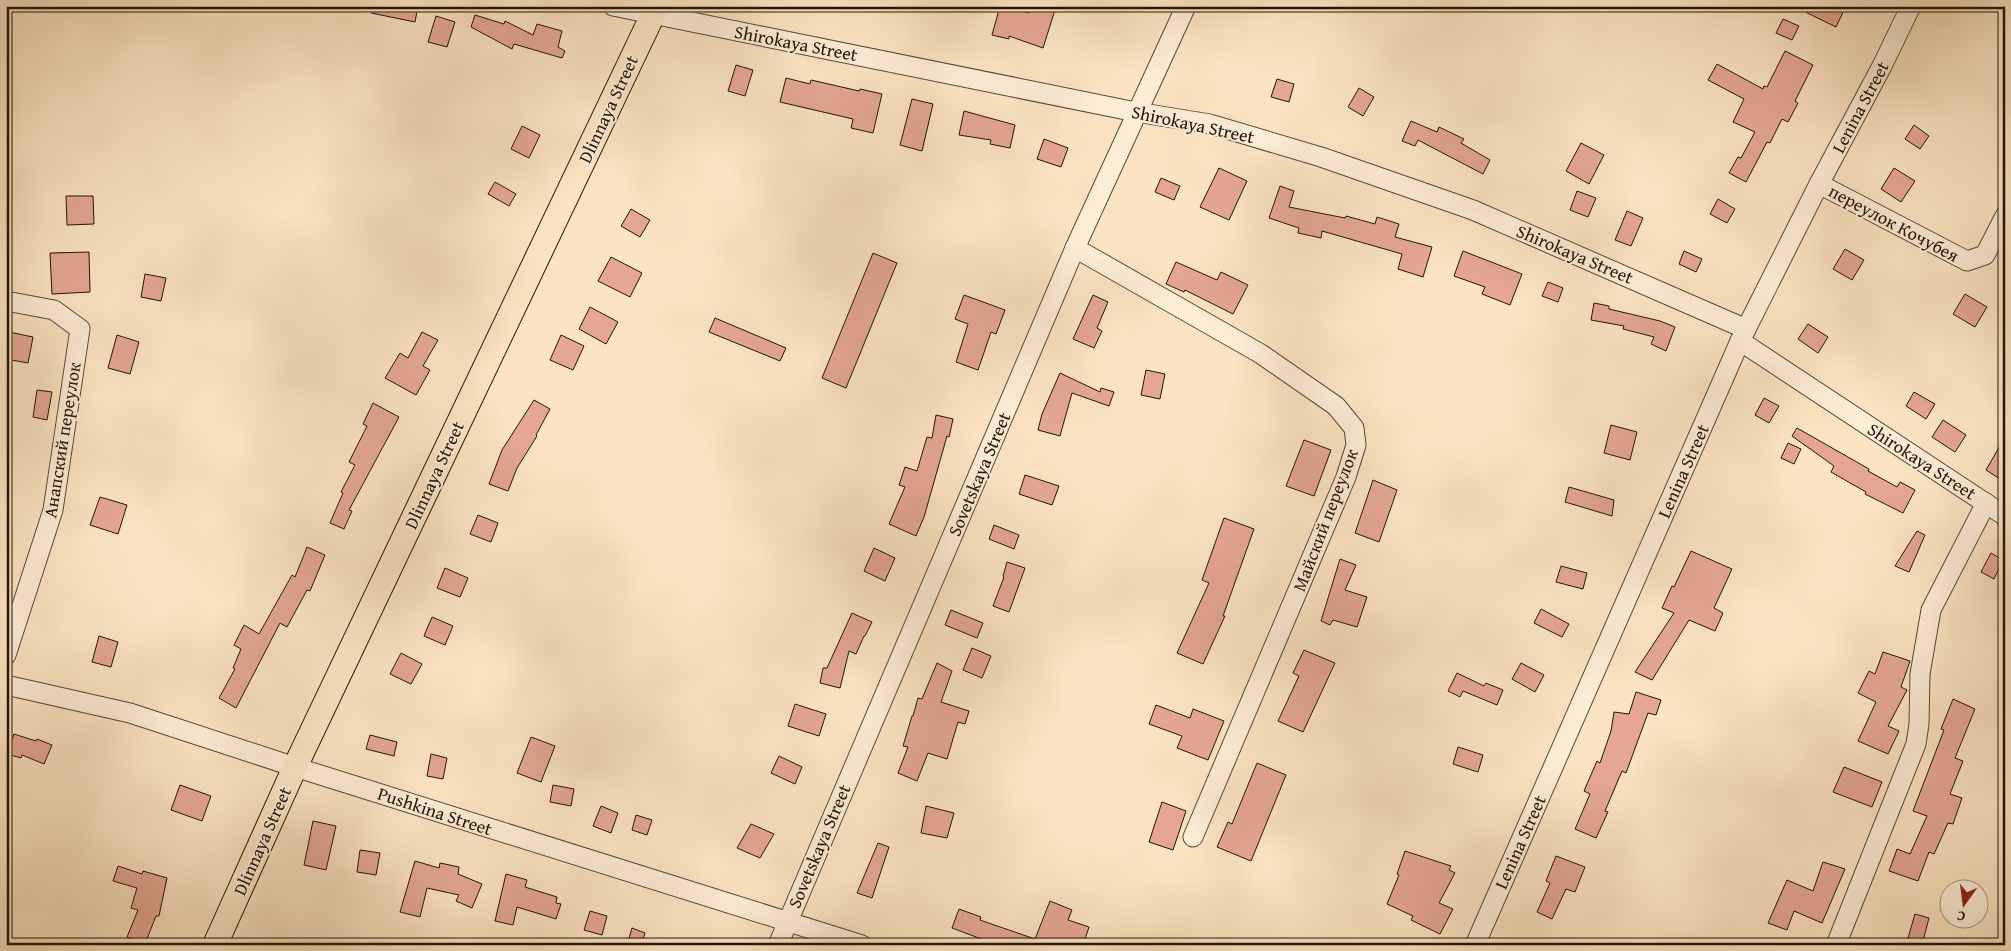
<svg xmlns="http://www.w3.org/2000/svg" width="2011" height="951" font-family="'Gentium Book Plus',serif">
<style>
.building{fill:#e5a792;stroke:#21140a}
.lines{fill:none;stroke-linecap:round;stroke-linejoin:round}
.minor-casing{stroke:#584838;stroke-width:21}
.major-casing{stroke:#21140a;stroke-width:26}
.minor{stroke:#fdedd7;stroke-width:19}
.major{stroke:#fce4c2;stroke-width:24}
.labels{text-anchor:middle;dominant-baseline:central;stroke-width:4;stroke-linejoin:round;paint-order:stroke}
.street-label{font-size:18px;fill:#21140a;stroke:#fdedd7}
</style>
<rect width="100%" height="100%" fill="#fce4c2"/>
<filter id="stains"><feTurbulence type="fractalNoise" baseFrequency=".004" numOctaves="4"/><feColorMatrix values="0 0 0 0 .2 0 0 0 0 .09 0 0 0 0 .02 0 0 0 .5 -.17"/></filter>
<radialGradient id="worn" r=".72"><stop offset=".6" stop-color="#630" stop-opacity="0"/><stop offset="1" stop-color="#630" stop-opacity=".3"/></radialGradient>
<g class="building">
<path d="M372 6H418L415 22 371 13Z"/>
<path d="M1000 6 1029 13 1031 6H1043L1055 10 1043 48 1009 36V39L992 35Z"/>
<path d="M1793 6H1846L1836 27Z"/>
<path d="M475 15 504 24 505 21 533 35 537 24 562 31 558 47 565 51 562 58 514 44 512 49 471 27Z"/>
<path d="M436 16 455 22 447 47 428 42Z"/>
<path d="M1783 19 1799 26 1792 40 1776 33Z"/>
<path d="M1785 51 1813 65 1795 101 1798 103 1788 122 1782 119 1770 143 1767 142 1746 182 1729 173 1738 157 1741 158 1755 132 1733 122 1744 99 1708 80 1717 64 1763 89 1764 86 1767 87Z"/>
<path d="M736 65 753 70 745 96 728 91Z"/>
<path d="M786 78 810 84 811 80 859 91 860 89 882 94 873 133 851 128 853 119 780 102Z"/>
<path d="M1277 79 1294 84 1289 102 1271 97Z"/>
<path d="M1359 88 1374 97 1363 116 1348 107Z"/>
<path d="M912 99 933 104 922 151 900 145Z"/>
<path d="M964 111 1015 125 1010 148 990 144 991 140 959 135Z"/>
<path d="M1411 121 1437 132 1439 127 1464 139 1461 143 1490 160 1483 174 1418 140 1415 146 1402 141Z"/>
<path d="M1914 125 1929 136 1920 149 1905 139Z"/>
<path d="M522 126 540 135 529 158 511 149Z"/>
<path d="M1044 139 1068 148 1061 167 1037 159Z"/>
<path d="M1581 143 1604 155 1589 184 1566 171Z"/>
<path d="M1219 168 1247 181 1229 220 1200 207Z"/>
<path d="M1894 168 1915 181 1901 202 1881 189Z"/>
<path d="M1161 178 1180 186 1174 200 1155 192Z"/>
<path d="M495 182 516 194 509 206 488 194Z"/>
<path d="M1280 186 1294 191 1289 207 1345 218 1346 216 1375 224 1377 217 1399 224 1395 237 1432 247 1423 277 1398 269 1402 254 1322 231 1321 238 1298 233 1299 228 1269 218Z"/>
<path d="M1577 191 1596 198 1588 217 1570 210Z"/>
<path d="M66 196H93L94 224 67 225Z"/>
<path d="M1718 199 1735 209 1727 223 1710 214Z"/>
<path d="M631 209 650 220 640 237 621 226Z"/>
<path d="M1627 211 1643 218 1631 246 1615 240Z"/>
<path d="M1845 249 1864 260 1852 280 1833 269Z"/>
<path d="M1463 251 1522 274 1510 305 1482 294 1485 287 1454 276Z"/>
<path d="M1684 251 1702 259 1696 272 1679 264Z"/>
<path d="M89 252 90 292 52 294 50 253Z"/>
<path d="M873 253 897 263 846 388 822 378Z"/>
<path d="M611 257 642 273 630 297 598 281Z"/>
<path d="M1176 262 1217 280 1221 272 1248 285 1233 314 1185 290 1184 292 1166 284Z"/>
<path d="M145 274 166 278 161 301 141 297Z"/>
<path d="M1548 282 1563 288 1558 302 1542 296Z"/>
<path d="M1965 294 1987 307 1975 327 1953 314Z"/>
<path d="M964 295 1005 310 996 334 991 332 978 370 956 362 968 324 955 319Z"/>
<path d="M1093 295 1108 302 1097 328 1102 331 1094 348 1073 339Z"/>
<path d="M1594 303 1609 306V309L1660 321 1675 327 1666 351 1651 344 1654 337 1623 329 1624 326 1591 320Z"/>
<path d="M590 307 618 322 606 344 579 329Z"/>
<path d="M715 318 786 348 780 361 709 332Z"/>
<path d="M1808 324 1828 337 1818 353 1798 339Z"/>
<path d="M9 332 33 337 28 363 6 359Z"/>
<path d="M422 332 438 340 423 366 430 370 416 395 385 378 400 353 408 358Z"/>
<path d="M117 335 139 342 130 374 108 368Z"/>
<path d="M561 335 584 346 573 370 550 360Z"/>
<path d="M1146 370 1165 374 1160 399 1141 395Z"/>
<path d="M1060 373 1100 392 1101 388 1114 392 1109 406 1072 393 1060 436 1038 430 1042 414Z"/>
<path d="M37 390 52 392 47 420 33 417Z"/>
<path d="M1914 392 1935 404 1926 419 1906 406Z"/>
<path d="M1764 398 1779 406 1769 423 1755 415Z"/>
<path d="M534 400 550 409 536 435 537 436 517 468 508 491 489 484 502 450Z"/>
<path d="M373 403 399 417 349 510 352 511 344 529 330 523 343 493 341 492 355 465 349 462 367 426 363 424Z"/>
<path d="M936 415 953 419 949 437 947 436 924 517 916 536 889 524 905 487 899 485 905 467 917 471 927 437 932 438Z"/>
<path d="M1943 420 1966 435 1955 452 1932 437Z"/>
<path d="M1611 425 1637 432 1630 460 1604 453Z"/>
<path d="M1797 428 1869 469 1868 471 1897 487 1900 482 1915 490 1903 513 1865 494 1866 492 1831 472 1834 466 1792 436Z"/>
<path d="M2005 437V471L2000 479 1986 470Z"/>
<path d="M1304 440 1331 450 1314 496 1286 486Z"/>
<path d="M1788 443 1801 449 1794 464 1781 458Z"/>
<path d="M1025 475 1059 486 1052 505 1019 494Z"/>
<path d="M1373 480 1397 490 1379 542 1355 533Z"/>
<path d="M1569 487 1614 500 1612 516 1565 502Z"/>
<path d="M100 497 127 505 118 534 90 525Z"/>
<path d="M478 515 498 523 491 542 470 534Z"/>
<path d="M1224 518 1254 529 1223 616H1225L1203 664 1177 653 1209 583 1202 580Z"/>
<path d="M994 525 1019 535 1014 549 989 539Z"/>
<path d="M1917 531 1925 535 1909 572 1895 566Z"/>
<path d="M307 547 325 555 310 591 307 590 287 627 280 623 236 708 219 698 235 669 233 668 241 649 234 645 244 625 259 634 292 575 295 577Z"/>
<path d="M874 548 895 558 885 581 864 571Z"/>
<path d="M1691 551 1732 569 1714 608 1723 613 1715 631 1689 620 1652 680 1635 672 1674 613 1662 608 1672 586 1674 587Z"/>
<path d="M1991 553 2003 560 1994 579 1981 572Z"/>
<path d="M1340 559 1356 565 1345 590 1367 597 1357 627 1333 620 1330 625 1321 621Z"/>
<path d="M1007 562 1025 568 1009 612 993 606 1004 577 1003 576Z"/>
<path d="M1561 566 1587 573 1583 589 1556 582Z"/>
<path d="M445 568 468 578 460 597 437 588Z"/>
<path d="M1541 609 1569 624 1562 637 1534 623Z"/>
<path d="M951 610 983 623 977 638 945 625Z"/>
<path d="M852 613 872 622 865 636H864L856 654 849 651 840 688 820 683 823 668H827Z"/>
<path d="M432 617 453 626 445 645 424 636Z"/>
<path d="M99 636 118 642 111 667 92 662Z"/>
<path d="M972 648 991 656 982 678 963 670Z"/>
<path d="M1304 650 1335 663 1303 732 1278 721 1299 676 1293 673Z"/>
<path d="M1883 652 1910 661 1901 687 1907 690 1888 726 1899 731 1888 754 1858 741 1876 702 1858 693 1869 671 1875 674Z"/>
<path d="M401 653 422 664 411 684 390 674Z"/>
<path d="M937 663 952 671 941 702 969 711 965 724 958 722 947 759 928 753 917 781 898 773 908 747 903 746 912 716H913L918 698 922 699Z"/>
<path d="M1521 663 1544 675 1535 692 1512 679Z"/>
<path d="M1457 673 1484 686 1486 683 1503 690 1497 705 1463 691 1460 697 1448 691Z"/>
<path d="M1636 692 1661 700 1656 715 1648 713 1626 773 1622 771 1605 811 1608 812 1596 838 1575 829 1590 794 1584 791 1597 761 1600 763 1611 731 1614 712 1629 714Z"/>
<path d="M1953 699 1975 709 1955 758 1963 761 1950 794 1962 798 1953 824 1948 823 1934 854 1929 852 1918 881 1889 871 1897 849 1910 854 1927 816 1913 811 1944 730 1941 729Z"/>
<path d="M795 704 826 714 819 736 788 726Z"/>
<path d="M1156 705 1190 718 1193 709 1224 721 1208 760 1177 748 1182 736 1149 724Z"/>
<path d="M14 734 36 741 37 739 52 745 44 764 22 755 21 758 7 754Z"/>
<path d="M370 735 397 742 394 756 366 749Z"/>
<path d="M531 737 555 746 541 782 517 773Z"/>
<path d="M1458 747 1483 755 1478 772 1453 764Z"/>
<path d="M431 754 447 758 443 779 427 776Z"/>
<path d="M779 756 802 767 795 784 771 773Z"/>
<path d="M1257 763 1286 775 1251 861 1217 847 1228 822 1232 824Z"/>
<path d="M1844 767 1882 782 1872 807 1833 792Z"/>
<path d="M180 785 211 796 202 821 171 810Z"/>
<path d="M553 785 574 789 571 806 550 802Z"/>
<path d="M1162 802 1186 811 1173 850 1149 842Z"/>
<path d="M601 806 618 813 611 833 593 826Z"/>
<path d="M926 806 954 813 947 838 921 833Z"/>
<path d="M636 815 652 820 647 835 632 830Z"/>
<path d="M313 821 336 826 326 870 304 865Z"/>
<path d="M751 824 774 834 760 858 737 848Z"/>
<path d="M878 843 889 847 872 898 857 893Z"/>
<path d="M360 850 380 853 376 875 357 872Z"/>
<path d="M1405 851 1451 866 1449 870 1455 873 1439 903 1453 909 1440 934 1411 920 1413 916 1387 904 1399 875 1397 874Z"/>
<path d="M1556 856 1585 867 1575 892 1566 889 1552 919 1537 912 1550 883 1546 881Z"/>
<path d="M415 861 439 868 440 863 459 867 458 874 482 884 472 908 456 901 459 895 427 888 420 917 400 912Z"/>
<path d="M1823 862 1845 869 1822 923 1794 911 1787 930 1768 923 1787 880 1813 891Z"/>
<path d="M118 866 142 874 143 871 167 878 159 916H156L145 944 127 937 138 910 131 908 137 888 113 881Z"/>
<path d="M506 874 527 880 525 887 557 897 556 903 561 904 556 919 517 907 513 925 495 921Z"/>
<path d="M1050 901 1072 910 1068 920 1089 927 1083 945H983L984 940 952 928 959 909 981 917 980 920 1035 939Z"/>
<path d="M590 911 607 916 602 935 584 930Z"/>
<path d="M1915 914 1929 918 1922 945H1906Z"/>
<path d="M632 928 645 933 641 945H627Z"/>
</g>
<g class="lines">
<defs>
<g id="minor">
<path d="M613 6 1136 112 1210 124 1321 157 1473 210 1746 329"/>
<path d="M1819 184 1967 261 1985 255 2005 216"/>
<path d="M1075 248 1261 354 1336 406 1354 428 1356 445 1346 477 1193 837"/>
<path d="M6 301 54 310 80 329 53 510 6 655"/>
<path d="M1740 341 2005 516"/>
<path d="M6 685 130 713 295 767 862 945"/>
<path d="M778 945 1075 248 1186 6"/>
<path d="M1475 945 1740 341 1819 184 1882 66 1911 6"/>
<path d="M1836 945 1916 744 1919 724 1920 674 1931 610 1986 503"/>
</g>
<path id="major" d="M215 945 295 767 657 6"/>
</defs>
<use href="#minor" class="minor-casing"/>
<use href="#major" class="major-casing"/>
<use href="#minor" class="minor"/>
<use href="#major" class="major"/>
</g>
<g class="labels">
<g class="street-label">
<text transform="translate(796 43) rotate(11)">Shirokaya Street</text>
<text transform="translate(1860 107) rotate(-62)">Lenina Street</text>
<text transform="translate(608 109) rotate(-65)">Dlinnaya Street</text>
<text transform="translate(1193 124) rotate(12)">Shirokaya Street</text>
<text transform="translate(1894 223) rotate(28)">переулок Кочубея</text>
<text transform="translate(1575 254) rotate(23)">Shirokaya Street</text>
<text transform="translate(62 440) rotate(-81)">Анапский переулок</text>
<text transform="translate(1922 461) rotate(33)">Shirokaya Street</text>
<text transform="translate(1683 471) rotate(-66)">Lenina Street</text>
<text transform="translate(979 474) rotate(-67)">Sovetskaya Street</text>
<text transform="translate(434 475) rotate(-65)">Dlinnaya Street</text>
<text transform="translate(1325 520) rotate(-69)">Майский переулок</text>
<text transform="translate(435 811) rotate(18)">Pushkina Street</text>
<text transform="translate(262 841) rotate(-66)">Dlinnaya Street</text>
<text transform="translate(1520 842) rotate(-66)">Lenina Street</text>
<text transform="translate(819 846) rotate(-67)">Sovetskaya Street</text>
</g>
</g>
<rect width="2011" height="951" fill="none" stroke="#fce4c2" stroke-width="25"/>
<rect x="8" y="8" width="1996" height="936" fill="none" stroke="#21140a" stroke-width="2.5"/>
<rect x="12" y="12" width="1986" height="926" fill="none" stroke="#21140a"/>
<g transform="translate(1964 904) rotate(194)"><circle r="24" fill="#fdedd7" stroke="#a59685"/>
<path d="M0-4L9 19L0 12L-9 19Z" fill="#8f2418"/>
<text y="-8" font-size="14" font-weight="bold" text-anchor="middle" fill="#21140a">С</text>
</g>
<rect width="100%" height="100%" filter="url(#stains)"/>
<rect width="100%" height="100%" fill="url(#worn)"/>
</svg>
